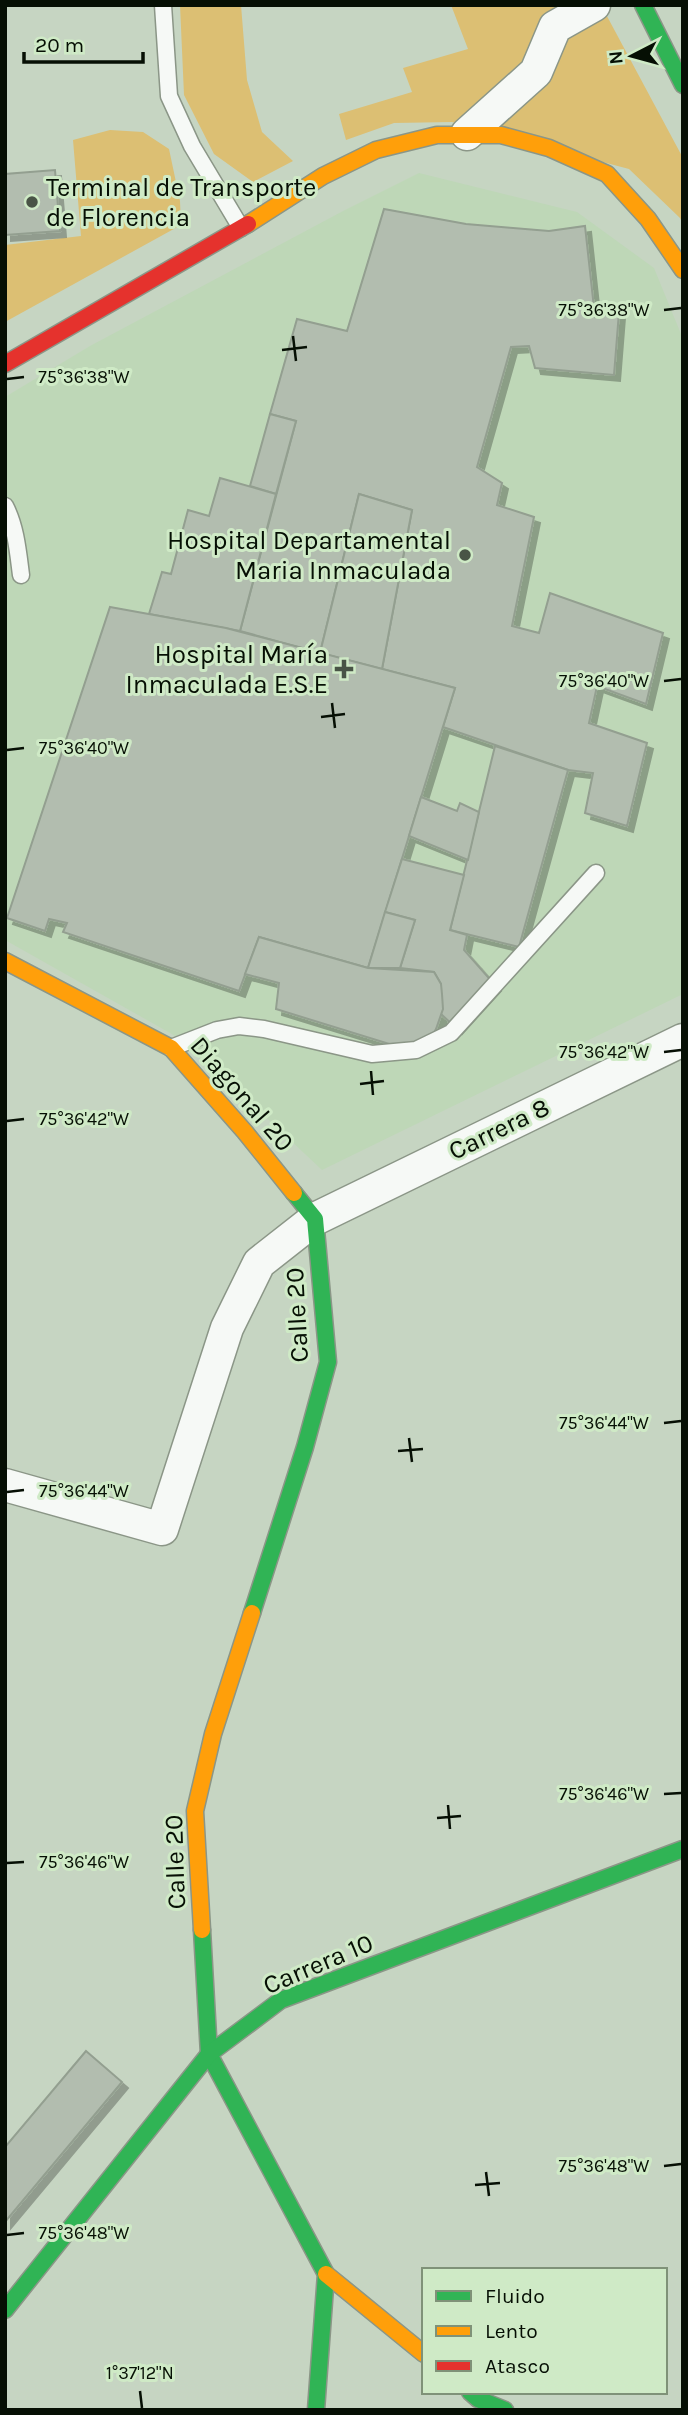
<svg xmlns="http://www.w3.org/2000/svg" width="688" height="2415" font-family="Karla,sans-serif">
<style>
.built{fill:#bed7b7}
.green{fill:#dcbf73}
.building{fill:#b2bdaf;stroke:#939f90;stroke-width:2;filter:url(#shadow)}
.lines{fill:none;stroke-linecap:round;stroke-linejoin:round}
.lane-casing{stroke:#8b9687;stroke-width:19}
.street-casing{stroke:#8b9687;stroke-width:35}
.fast-casing{stroke:#8b9687;stroke-width:19}
.slow-casing{stroke:#8b9687;stroke-width:19}
.jam-casing{stroke:#8b9687;stroke-width:19}
.lane{stroke:#f6f9f6;stroke-width:16}
.street{stroke:#f6f9f6;stroke-width:32}
.fast{stroke:#30b455;stroke-width:16}
.slow{stroke:#ff9f0a;stroke-width:16}
.jam{stroke:#e5322d;stroke-width:16}
.ticks{fill:none;stroke:#060f04;stroke-width:2.5}
.poi-dot{fill:#495446;stroke:#cfeac6;stroke-width:2.5}
.labels{text-anchor:middle;dominant-baseline:central;stroke-width:6;stroke-linejoin:round;paint-order:stroke}
.poi-label{font-size:26px;fill:#060f04;stroke:#cfeac6;text-anchor:end}
.street-label{font-size:26px;fill:#060f04;stroke:#cfeac6}
.ticks-label{font-size:18px;text-anchor:middle;fill:#060f04;stroke:#cfeac6;stroke-width:6;stroke-linejoin:round;paint-order:stroke}
</style>
<defs>
<filter id="shadow"><feDropShadow dx="6" dy="6" stdDeviation="0" flood-color="#0004"/></filter>
</defs>
<rect width="100%" height="100%" fill="#c6d5c2"/>
<path class="built" d="M419 173 577 212 654 268 683 339V994L322 1170 186 1042 5 940V397L90 346 345 210Z"/>
<g class="green">
<path d="M180 5H241L247 80 262 132 293 161 253 182 214 154 184 95Z"/>
<path d="M451 5H601L683 158V224L680 218 629 169 452 122 394 123 346 140 339 114 412 92 403 68 468 49Z"/>
<path d="M110 130 143 132 169 149 180 201 181 225 5 322V245L81 236 73 140Z"/>
</g>
<g class="building">
<path d="M55 170 60 231 5 235V174Z"/>
<path d="M384 209 466 224 549 231 585 226 595 317 619 312 614 375 535 368 529 346 511 347 477 467 502 483 497 505 534 517 512 626 539 633 550 593 663 633 646 704 597 686 589 723 647 743 627 826 585 813 593 773 568 770 443 727 455 688 382 669 412 510 359 494 320 653 240 631 296 421 270 414 297 319 347 331Z"/>
<path d="M270 414 296 421 276 494 250 486Z"/>
<path d="M220 478 276 494 240 631 149 614 162 572 171 574 188 510 209 516Z"/>
<path d="M359 494 412 510 382 669 320 653Z"/>
<path d="M110 607 226 628 455 688 368 968 259 937 239 991 63 932 67 923 49 919 45 931 7 918Z"/>
<path d="M495 746 568 770 519 947 450 930Z"/>
<path d="M421 797 457 811 460 803 479 812 468 860 409 836Z"/>
<path d="M402 859 464 875 450 930 467 935 464 950 495 985 456 1028 441 1014V984L434 972 400 968 415 920 385 912Z"/>
<path d="M385 912 415 920 400 968H368Z"/>
<path d="M259 937 368 968 434 972 441 984 442 994 443 1009 436 1029 431 1038 399 1047 276 1009 279 983 245 974Z"/>
<path d="M86 2051 122 2082 5 2222V2147Z"/>
</g>
<g class="lines">
<defs>
<g id="lane">
<path d="M163 5 169 96 192 146 241 228"/>
<path d="M5 506C16 527 18 552 21 575"/>
<path d="M171 1048 217 1030 239 1026 264 1029 372 1054 416 1050 451 1033 596 873"/>
</g>
<g id="street">
<path d="M467 134 536 72 555 27 594 5"/>
<path d="M5 1485 162 1529 227 1328 259 1263 315 1219 683 1040"/>
</g>
<g id="fast">
<path d="M643 5 683 85"/>
<path d="M252 1613 305 1447 328 1362 315 1219 294 1193"/>
<path d="M202 1930 209 2054 326 2274 316 2410"/>
<path d="M5 2310 209 2054 281 2000 683 1849"/>
<path d="M470 2392 478 2399 505 2410"/>
</g>
<g id="slow">
<path d="M248 224 323 176 376 150 437 135H501L549 148 607 174 648 219 683 270"/>
<path d="M5 961 171 1048 245 1132 294 1193"/>
<path d="M202 1930 195 1811 213 1734 252 1613"/>
<path d="M326 2274 424 2354"/>
</g>
<path id="jam" d="M5 364 248 224"/>
</defs>
<use href="#lane" class="lane-casing"/>
<use href="#street" class="street-casing"/>
<use href="#fast" class="fast-casing"/>
<use href="#slow" class="slow-casing"/>
<use href="#jam" class="jam-casing"/>
<use href="#lane" class="lane"/>
<use href="#street" class="street"/>
<use href="#fast" class="fast"/>
<use href="#slow" class="slow"/>
<use href="#jam" class="jam"/>
</g>
<path class="ticks" d="M664 310 681 308M293 336 296 361M282 350 307 347M7 379 24 377M664 681 681 679M332 703 335 728M321 717 345 714M7 750 24 748M664 1052 681 1050M371 1071 373 1095M360 1084 384 1081M7 1121 24 1119M664 1423 681 1421M409 1438 412 1462M398 1451 423 1449M7 1492 24 1490M664 1794 681 1793M448 1805 450 1829M437 1818 461 1816M7 1863 24 1862M664 2166 681 2164M486 2172 489 2196M475 2185 500 2183M7 2235 24 2233M140 2391 142 2408"/>
<g class="poi-dot">
<circle cx="32" cy="202" r="7"/>
<circle cx="465" cy="555" r="7"/>
<path d="M340.5 658.5h7v7h7v7h-7v7h-7v-7h-7v-7h7z"/>
</g>
<g class="labels">
<g class="poi-label">
<text x="46" y="187" text-anchor="start">Terminal de Transporte<tspan x="46" dy="30">de Florencia</tspan></text>
<text x="451" y="540">Hospital Departamental<tspan x="451" dy="30">Maria Inmaculada</tspan></text>
<text x="328" y="654">Hospital María<tspan x="328" dy="30">Inmaculada E.S.E</tspan></text>
</g>
<g class="street-label">
<text transform="translate(242 1094) rotate(49)">Diagonal 20</text>
<text transform="translate(499 1129) rotate(-26)">Carrera 8</text>
<text transform="translate(297 1315) rotate(-93)">Calle 20</text>
<text transform="translate(175 1862) rotate(-92)">Calle 20</text>
<text transform="translate(318 1964) rotate(-23)">Carrera 10</text>
</g>
</g>
<g class="ticks-label">
<text x="604" y="316">75°36'38"W</text>
<text x="84" y="383">75°36'38"W</text>
<text x="604" y="687">75°36'40"W</text>
<text x="84" y="754">75°36'40"W</text>
<text x="604" y="1058">75°36'42"W</text>
<text x="84" y="1125">75°36'42"W</text>
<text x="604" y="1429">75°36'44"W</text>
<text x="84" y="1497">75°36'44"W</text>
<text x="604" y="1800">75°36'46"W</text>
<text x="84" y="1868">75°36'46"W</text>
<text x="604" y="2172">75°36'48"W</text>
<text x="84" y="2239">75°36'48"W</text>
<text x="140" y="2379">1°37'12"N</text>
</g>
<rect width="688" height="2415" fill="none" stroke="#060f04" stroke-width="14"/>
<rect x="422" y="2268" width="245" height="126" fill="#cfeac6" stroke="#7f9278" stroke-width="2"/>
<rect x="436" y="2291" width="35" height="10" fill="#30b455" stroke="#7f9278" stroke-width="2"/>
<text x="485" y="2303" font-size="21" fill="#060f04">Fluido</text>
<rect x="436" y="2326" width="35" height="10" fill="#ff9f0a" stroke="#7f9278" stroke-width="2"/>
<text x="485" y="2338" font-size="21" fill="#060f04">Lento</text>
<rect x="436" y="2361" width="35" height="10" fill="#e5322d" stroke="#7f9278" stroke-width="2"/>
<text x="485" y="2373" font-size="21" fill="#060f04">Atasco</text>
<g transform="translate(632 56) rotate(264)" stroke="#cfeac6" stroke-width="5" paint-order="stroke">
<path d="M0-5L12 26L0 18L-12 26Z" fill="#060f04"/>
<text y="-10" font-size="19" font-weight="bold" text-anchor="middle" fill="#060f04">N</text>
</g>
<path d="M24 52v10h119v-10" fill="none" stroke="#060f04" stroke-width="3.5"/>
<text x="35" y="52" font-size="21" fill="#060f04" stroke="#cfeac6" stroke-width="5" paint-order="stroke">20 m</text>
</svg>
